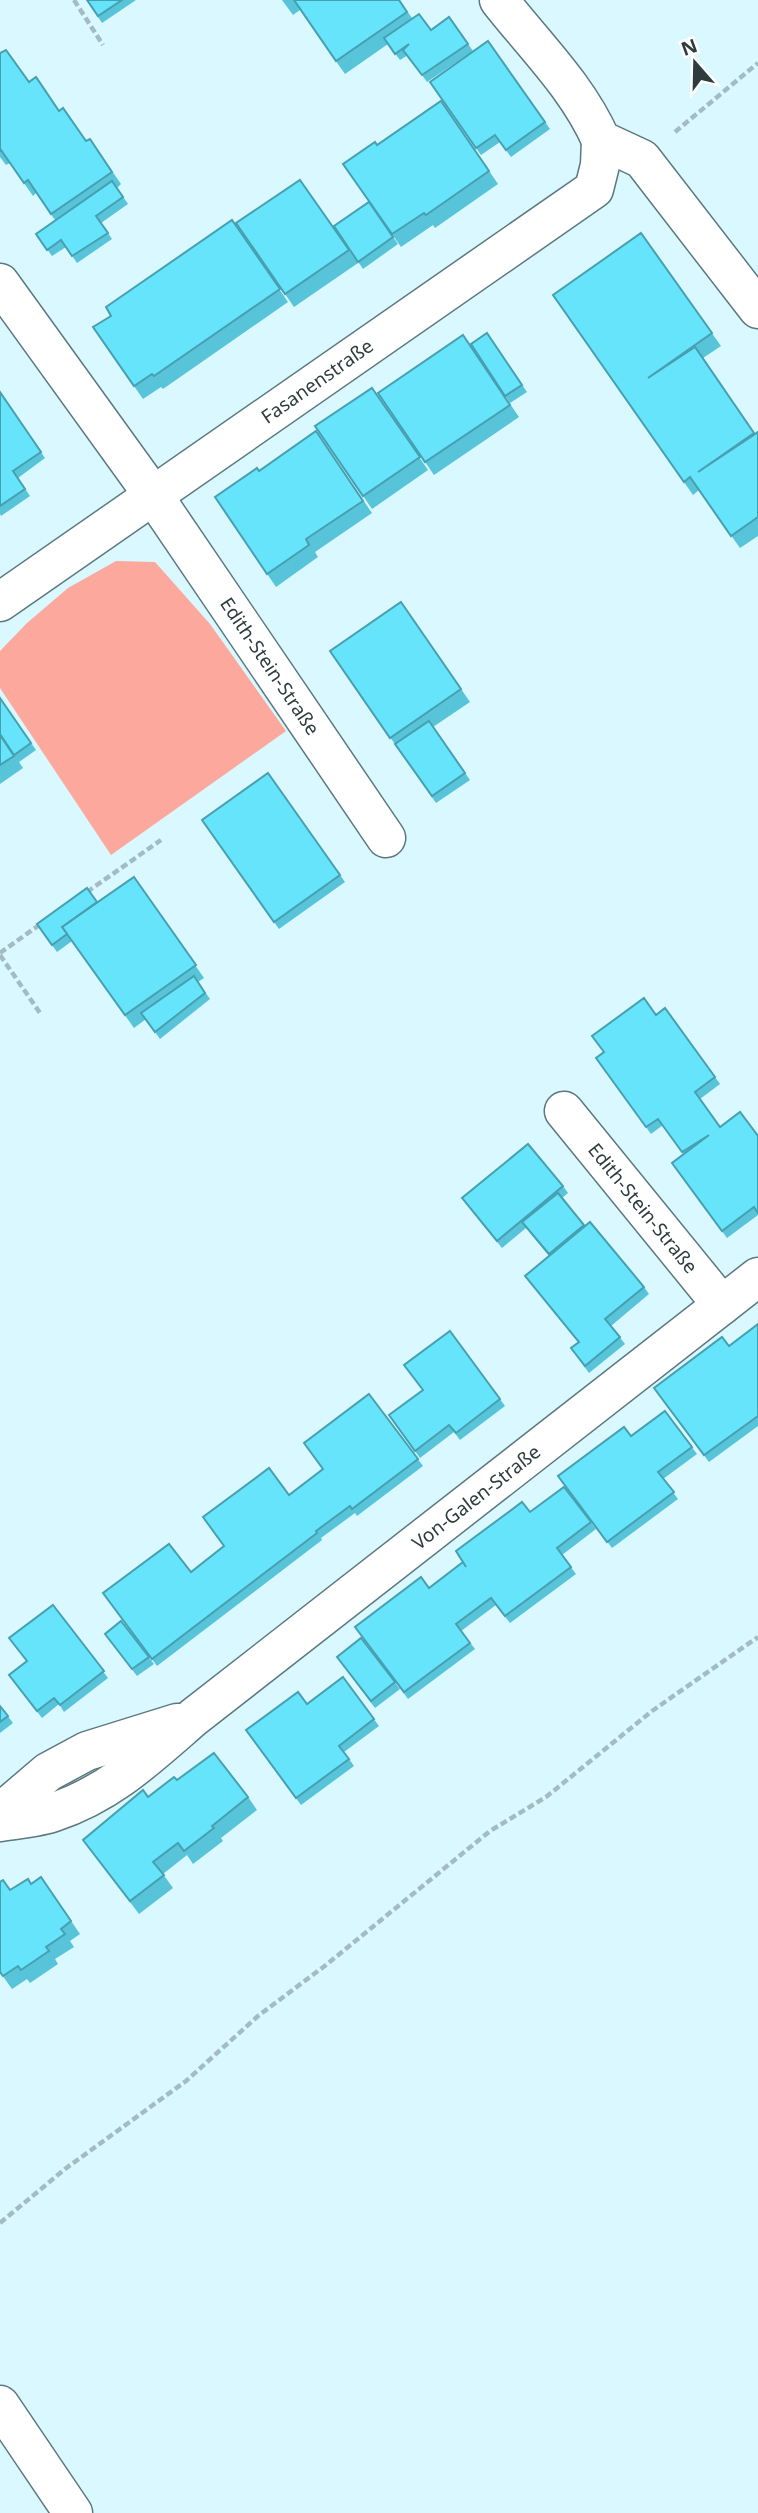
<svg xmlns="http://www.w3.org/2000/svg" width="758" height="2513" font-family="'Noto Sans',sans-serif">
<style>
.green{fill:#fda89c}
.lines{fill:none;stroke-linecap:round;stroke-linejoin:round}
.minor-casing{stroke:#5c797f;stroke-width:41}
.path{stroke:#a3bcc2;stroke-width:4.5;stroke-dasharray:7 3.5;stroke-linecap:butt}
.minor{stroke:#fff;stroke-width:38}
.wall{fill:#58c4d9}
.building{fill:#66e4fc;stroke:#47a0b0;stroke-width:2}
.labels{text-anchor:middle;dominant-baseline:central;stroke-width:5;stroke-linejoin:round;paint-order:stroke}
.street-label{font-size:19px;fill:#2f3c3e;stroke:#fff}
</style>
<rect width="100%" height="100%" fill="#d9f8ff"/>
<path class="green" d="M116 561 155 562 210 624 286 731 111 855 0 688V651L27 623 68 588Z"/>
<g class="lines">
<defs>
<g id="minor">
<path d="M499 0C535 46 577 86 601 140L642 159 758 309"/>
<path d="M0 283 153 495 386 838"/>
<path d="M0 602 594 189 600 165 601 140"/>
<path d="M564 1111 722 1305"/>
<path d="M0 1813 48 1772 87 1751 177 1723"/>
<path d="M0 1822C17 1819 38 1818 54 1812 111 1793 149 1756 194 1717L758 1277"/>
<path d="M0 2405 73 2513"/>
</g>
</defs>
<use href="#minor" class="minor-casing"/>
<g class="path">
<path d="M74 0 103 45"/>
<path d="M675 132 758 63"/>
<path d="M87 892 161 840"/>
<path d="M0 953 42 923"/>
<path d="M0 955 40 1013"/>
<path d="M0 2223 65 2169 186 2081 258 2016 326 1965 490 1831 546 1797 652 1711 758 1637"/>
</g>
<use href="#minor" class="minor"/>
</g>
<g class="wall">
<path d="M87 0H136L102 23Z"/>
<path d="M282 0H399L412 18 431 30 449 17 473 51 427 82 408 55 400 60 388 44 345 74 300 10 293 15Z"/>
<path d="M488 41 550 129 511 157 500 142 481 155 430 82Z"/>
<path d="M0 53 59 111 86 141 90 139 121 184 117 188 128 204 101 223 112 239 77 263 66 247 52 256 36 234 55 220 36 193 33 196 10 163 6 165 0 157Z"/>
<path d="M441 101 498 184 435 228 433 225 401 247 343 164 377 145Z"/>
<path d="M300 180 358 263 294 307 236 223Z"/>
<path d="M369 202 398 244 363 269 334 226Z"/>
<path d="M232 220 288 302 163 389 161 387 143 399 93 327 111 316Z"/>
<path d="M641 233 721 346 703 358 755 434 758 432V536L740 548 699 490 693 495 553 295Z"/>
<path d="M487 333 527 392 510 403 471 344Z"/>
<path d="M463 335 519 417 434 475 378 393Z"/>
<path d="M372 388 428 470 372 509 315 426Z"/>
<path d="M0 392 45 458 18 478 30 496 1 516 0 514Z"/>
<path d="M316 431 372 513 315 552 318 557 276 587 215 497 259 471Z"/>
<path d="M401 602 470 702 433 727 470 780 436 803 330 651Z"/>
<path d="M0 698 36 750 19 762 23 768 0 784Z"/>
<path d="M268 773 345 882 279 929 202 820Z"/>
<path d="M134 877 204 978 198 982 210 999 160 1039 146 1019 134 1028 72 941 57 952 37 924 97 902Z"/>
<path d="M665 1008 720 1084 700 1099 720 1127 758 1136V1215L727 1238 672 1163 683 1154 663 1125 651 1134 596 1058Z"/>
<path d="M563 1186 568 1193 562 1198 585 1226 644 1287 649 1294 611 1326 625 1344 589 1373 571 1348 579 1342 525 1276 549 1256 526 1228 502 1248 462 1198Z"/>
<path d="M758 1324V1426L709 1462 654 1388 729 1346Z"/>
<path d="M450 1331 505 1406 460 1440 454 1432 420 1458 389 1415 422 1390Z"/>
<path d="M369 1394 423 1466 357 1516 355 1513 321 1538 322 1540 157 1666 103 1593 191 1572 323 1469Z"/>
<path d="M665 1411 697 1454 663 1479 678 1499 612 1548 558 1476 631 1436Z"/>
<path d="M564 1487 596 1529 562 1555 576 1574 510 1623 496 1605 461 1631 475 1649 408 1699 355 1627 429 1588Z"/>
<path d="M53 1605 108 1678 64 1712 59 1704 42 1718 9 1675 26 1662Z"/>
<path d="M121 1621 154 1664 137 1676 105 1634Z"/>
<path d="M361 1638 400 1689 375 1708 337 1657Z"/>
<path d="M343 1677 379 1726 344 1752 354 1766 301 1805 246 1730 307 1704Z"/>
<path d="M0 1706 13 1723 0 1733Z"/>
<path d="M177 1780 248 1797 257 1810 221 1838 223 1841 193 1864 187 1855 163 1874 173 1888 139 1914 83 1840 148 1797Z"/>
<path d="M41 1877 80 1934 70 1941 74 1947 55 1959 58 1964 30 1983 27 1979 12 1989 0 1972 10 1890 31 1884Z"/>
</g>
<g class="building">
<path d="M87 0H122L98 16Z"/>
<path d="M294 0H399L407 12 336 61Z"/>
<path d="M419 14 431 30 449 17 468 44 422 75 403 50 409 44 395 54 384 38Z"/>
<path d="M488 41 545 122 506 150 495 135 476 148 430 82Z"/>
<path d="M6 50 29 82 36 77 59 111 63 108 86 141 90 139 112 172 51 214 28 180 24 183 1 150 0 151V53Z"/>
<path d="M441 101 489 171 426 215 424 213 392 234 343 164 375 142 377 145Z"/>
<path d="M300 180 349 250 285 294 236 223Z"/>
<path d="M112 181 123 197 96 216 108 233 72 256 61 240 47 250 36 234Z"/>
<path d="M369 202 393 237 358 262 334 226Z"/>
<path d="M232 220 280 289 154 376 152 374 134 386 93 327 111 316 106 307Z"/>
<path d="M641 233 712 333 648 378 695 347 754 433 698 472 758 432V517L731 536 690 477 684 482 553 295Z"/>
<path d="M487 333 522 385 505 396 471 344Z"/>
<path d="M463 335 510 405 425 462 378 393Z"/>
<path d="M372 388 420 457 363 496 315 426Z"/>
<path d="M0 392 41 452 13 471 25 489 0 506Z"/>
<path d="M316 431 363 501 306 539 309 545 267 574 215 497 257 468 259 471Z"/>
<path d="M401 602 461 689 390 738 330 651Z"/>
<path d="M0 698 31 743 14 755 0 734Z"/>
<path d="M429 721 465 773 432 796 395 744Z"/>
<path d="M0 735 14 756 0 765Z"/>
<path d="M268 773 340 875 274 922 202 820Z"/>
<path d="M134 877 196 965 125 1015 62 927Z"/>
<path d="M87 888 97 902 62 927 67 934 52 945 37 924Z"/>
<path d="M194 976 205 993 155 1032 141 1013Z"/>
<path d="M644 998 656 1015 665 1008 715 1077 695 1092 720 1127 740 1112 758 1136V1213L754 1207 722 1231 672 1163 709 1135 682 1152 658 1119 646 1127 596 1058 604 1052 592 1036Z"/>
<path d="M528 1144 563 1186 497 1241 462 1198Z"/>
<path d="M558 1193 584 1225 549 1254 522 1222Z"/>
<path d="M590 1222 644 1287 605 1319 620 1337 585 1366 571 1348 579 1342 525 1276Z"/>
<path d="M758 1324V1416L704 1455 654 1388 722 1337 729 1346Z"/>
<path d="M450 1331 500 1399 456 1433 449 1425 415 1451 389 1415 423 1390 404 1365Z"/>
<path d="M369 1394 418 1459 352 1509 350 1506 316 1531 317 1533 152 1659 103 1593 169 1544 191 1572 224 1546 203 1517 269 1468 289 1495 323 1469 304 1443Z"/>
<path d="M665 1411 692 1447 658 1472 674 1492 607 1542 558 1476 624 1427 631 1436Z"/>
<path d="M564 1487 591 1522 557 1548 571 1567 505 1616 491 1598 456 1624 470 1643 404 1692 355 1627 421 1577 429 1588 463 1562 466 1567 456 1551 522 1502 530 1512Z"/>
<path d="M53 1605 104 1671 60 1705 54 1698 37 1711 9 1675 27 1661 9 1638Z"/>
<path d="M121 1621 149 1657 132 1669 105 1634Z"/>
<path d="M361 1638 395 1682 371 1701 337 1657Z"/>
<path d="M343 1677 374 1719 339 1746 349 1759 296 1798 246 1730 298 1692 307 1704Z"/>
<path d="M0 1706 8 1716 0 1722Z"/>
<path d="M214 1753 248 1797 212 1826 214 1828 184 1851 178 1843 153 1862 164 1875 130 1901 83 1840 143 1790 148 1797 174 1777 177 1780Z"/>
<path d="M41 1877 71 1921 61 1929 65 1934 46 1947 49 1951 21 1970 18 1966 3 1976 0 1972V1882L3 1880 10 1890 28 1879 31 1884Z"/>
</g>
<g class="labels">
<g class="street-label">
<text transform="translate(317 381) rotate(-35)">Fasanenstraße</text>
<text transform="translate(270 666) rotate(56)">Edith-Stein-Straße</text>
<text transform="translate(643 1208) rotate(51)">Edith-Stein-Straße</text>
<text transform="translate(476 1497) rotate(-38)">Von-Galen-Straße</text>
</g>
</g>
<g transform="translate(695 63) rotate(340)" stroke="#ffffff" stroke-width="5" paint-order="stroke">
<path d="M0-5L12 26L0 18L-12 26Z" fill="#2f3c3e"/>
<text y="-10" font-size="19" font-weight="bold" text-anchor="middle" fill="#2f3c3e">N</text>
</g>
</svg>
